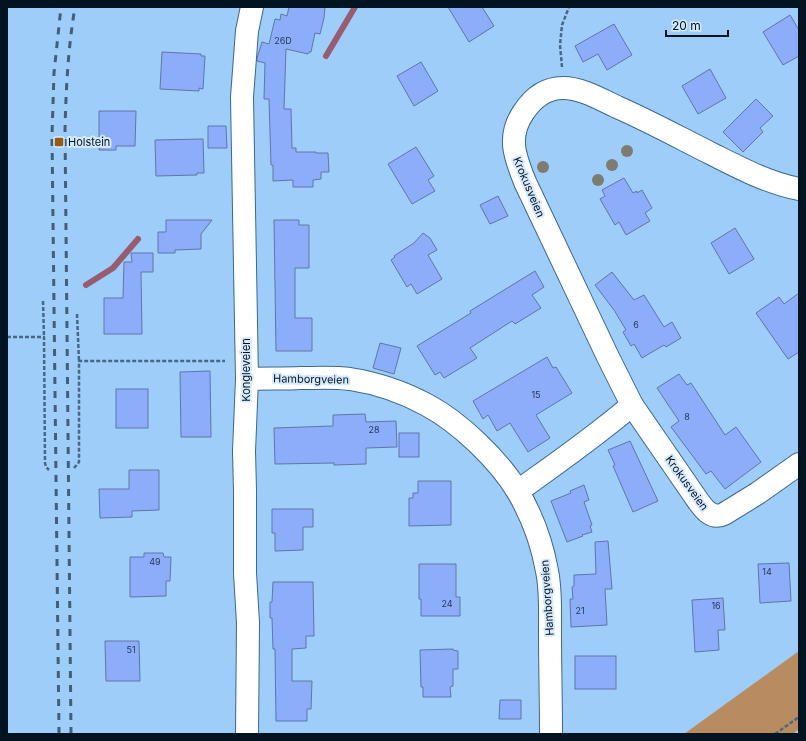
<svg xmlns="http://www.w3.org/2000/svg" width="806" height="741" font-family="Inter,sans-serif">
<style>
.green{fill:#b88c60}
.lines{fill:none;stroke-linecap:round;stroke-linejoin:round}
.stream{stroke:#985c70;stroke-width:6}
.building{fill:#8cadf9;stroke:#6076a6}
.minor-casing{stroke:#3a688e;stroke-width:24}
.path{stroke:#486782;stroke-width:2.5;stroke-dasharray:4 2;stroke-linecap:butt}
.minor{stroke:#fff;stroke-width:22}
.rail{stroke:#415f7a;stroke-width:3;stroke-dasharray:7 7;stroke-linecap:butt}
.tree{fill:#7e7c70}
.poi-dot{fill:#955c17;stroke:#d7eafc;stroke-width:1.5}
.labels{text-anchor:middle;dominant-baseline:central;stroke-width:4;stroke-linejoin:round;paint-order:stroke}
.number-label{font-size:9px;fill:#243a58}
.poi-label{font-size:11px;fill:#021322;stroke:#d7eafc;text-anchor:start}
.street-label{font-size:11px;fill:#021322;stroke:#d7eafc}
</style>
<rect width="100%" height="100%" fill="#9dcdf8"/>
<path class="green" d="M799 651V729L793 734H684Z"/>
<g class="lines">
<g class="stream">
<path d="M326 56 355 7"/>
<path d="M86 285 113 268 138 239"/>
</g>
</g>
<g class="building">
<path d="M289 7H325L324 18 320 34 315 33 311 52H309L308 54 286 49 284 109H291L292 148H296V152H316V153H328L329 172H321V179L313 180V187H293V180L273 181V165H271L269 99H264L265 63 257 61V58L262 42 269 44 275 19 280 20 281 14 287 16Z"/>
<path d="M448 7H482L494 26 469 42Z"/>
<path d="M790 15 799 30V56L783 65 763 32Z"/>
<path d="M614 24 632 55 607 70 598 54 583 62 575 46Z"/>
<path d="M162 52 201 54V56H205L203 89 199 88V91L160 89Z"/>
<path d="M421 62 438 91 414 106 397 76Z"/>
<path d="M710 69 726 98 698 114 682 86Z"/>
<path d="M756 99 773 116 760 128 763 132 743 152 723 132Z"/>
<path d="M99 111H136L135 146H116V150H99Z"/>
<path d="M208 126H226L227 148H208Z"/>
<path d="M203 139 204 173H197V175L156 176 155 140Z"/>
<path d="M416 147 434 176 428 180 435 191 412 204 388 164Z"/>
<path d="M624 178 633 193 637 191V193L642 190 652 208 645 213 650 221 626 235 619 222 615 225 600 199 605 196 602 190Z"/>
<path d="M498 196 508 216 490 224 480 205Z"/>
<path d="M166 220H212L201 234V249L175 250V253H158V232H166Z"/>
<path d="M274 220H299V225H309V268H295V318H312V351H276Z"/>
<path d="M735 228 754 259 729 274 711 243Z"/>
<path d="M423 233 430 238 437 250 428 255 442 279 417 294 411 284 407 287 391 260 395 257 394 256 414 243Z"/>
<path d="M131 253H153V272H141L142 334H104V298H123L124 262H132Z"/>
<path d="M535 271 544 287 532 295 541 308 515 324 512 321 470 348 477 358 444 378 440 372 435 375 417 346 471 313 470 311Z"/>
<path d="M612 272 634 300 644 295 664 327 672 322 681 338 666 347 664 345 642 358 634 344 631 346 623 332 626 330 614 310 595 285Z"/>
<path d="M799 293V352L788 359 756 313 779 297 784 304Z"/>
<path d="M380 343 401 348 394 374 373 368Z"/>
<path d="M547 357 553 368 556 367 572 393 536 415 550 438 528 452 510 423 497 431 488 415 483 419 473 401Z"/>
<path d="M210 371 211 437H181L180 372Z"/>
<path d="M679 374 687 385 691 383 725 435 736 427 761 462 725 489 711 471 706 474 671 427 679 421 657 388Z"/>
<rect x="116" y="389" width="32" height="39"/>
<path d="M365 414 366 422 396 421 397 447 366 448V464L334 465V463L275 464 274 428 333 426V415Z"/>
<rect x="399" y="433" width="20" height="24"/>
<path d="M630 441 658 501 633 512 613 466 615 465 608 450Z"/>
<path d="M129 470H159V510L132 511V517L100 518 99 489H129Z"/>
<path d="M418 481H451V525L409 526V498H413V493H418Z"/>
<path d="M584 485 589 500 584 502 592 525 590 526 592 532 582 535 583 536 567 542 551 501 571 493 570 491Z"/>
<path d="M272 509H313V527H303V550L275 551V533H272Z"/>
<path d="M608 541 612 589H605L607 625 571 627 570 599H573L572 587 574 586V575L596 574 595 542Z"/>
<path d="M144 553H163L164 557H171L170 581H166V596L130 597V557H144Z"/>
<path d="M789 563 791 601 760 603 758 564Z"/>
<path d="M419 564H456V597H460V616H421V599H419Z"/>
<path d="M273 582H313L314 636H306V648L292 649V681H312L311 709H307V721H276L275 649H273L272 618H270V602H272Z"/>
<path d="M723 598 725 630H718L719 650 695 652 692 600Z"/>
<path d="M105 641H139L140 681H106Z"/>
<path d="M453 649V650L458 651V669H453V686L450 687 451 697H423V687H421L420 650Z"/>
<rect x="575" y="656" width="41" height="33"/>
<path d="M500 700H521V719H499Z"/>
</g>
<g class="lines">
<defs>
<g id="minor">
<path d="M247 379C265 378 283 379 301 378 317 378 334 377 350 379 376 383 403 392 427 405 459 422 499 460 518 492 532 516 542 543 547 571 551 590 550 611 550 631 550 665 551 700 551 734"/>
<path d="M632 405 694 495C701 505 710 521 724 514L758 493 799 464"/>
<path d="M518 491C557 463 596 436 632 405L608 357 525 182C515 157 507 137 523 113 532 99 545 88 563 88 581 88 600 99 617 107 649 121 680 138 712 154 740 168 768 183 799 189"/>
<path d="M247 734 248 623 245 573V491L244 451 247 379 242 97 247 31 252 7"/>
</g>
</defs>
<use href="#minor" class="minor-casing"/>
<g class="path">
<path d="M562 67 560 45 562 25 569 7"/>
<path d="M43 301 44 337"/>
<path d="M77 314 79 361"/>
<path d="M7 337H44L45 463 46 467 49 470"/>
<path d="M74 468 79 462V361H225"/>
<path d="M775 734 799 717"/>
</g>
<use href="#minor" class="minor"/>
<g class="rail">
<path d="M59 734 52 135 54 73 61 7"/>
<path d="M71 734 65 130C66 89 68 48 75 7"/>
</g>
</g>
<g class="tree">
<circle cx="627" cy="151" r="6"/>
<circle cx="612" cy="165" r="6"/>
<circle cx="543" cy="167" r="6"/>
<circle cx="598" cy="180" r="6"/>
</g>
<rect class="poi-dot" x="54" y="137" width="10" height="10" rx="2"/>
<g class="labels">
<g class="number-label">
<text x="283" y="40">26D</text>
<text x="636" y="324">6</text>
<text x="536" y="394">15</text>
<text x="687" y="416">8</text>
<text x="374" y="429">28</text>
<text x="155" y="561">49</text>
<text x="767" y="571">14</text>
<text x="447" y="603">24</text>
<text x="716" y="605">16</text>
<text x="580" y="610">21</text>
<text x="131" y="649">51</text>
</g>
<g class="poi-label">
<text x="68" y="142">Holstein</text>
</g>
<g class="street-label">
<text transform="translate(529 187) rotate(67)">Krokusveien</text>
<text transform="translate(246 370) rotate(-90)">Kongleveien</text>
<text transform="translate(311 379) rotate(1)">Hamborgveien</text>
<text transform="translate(687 483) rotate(54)">Krokusveien</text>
<text transform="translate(547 598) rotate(-94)">Hamborgveien</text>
</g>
</g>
<rect width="806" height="741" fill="none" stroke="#021322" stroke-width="16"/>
<path d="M666 30v6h62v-6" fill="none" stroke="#021322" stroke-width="2"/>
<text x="672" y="30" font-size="12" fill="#021322" stroke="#d7eafc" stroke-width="3" paint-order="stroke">20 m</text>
</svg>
